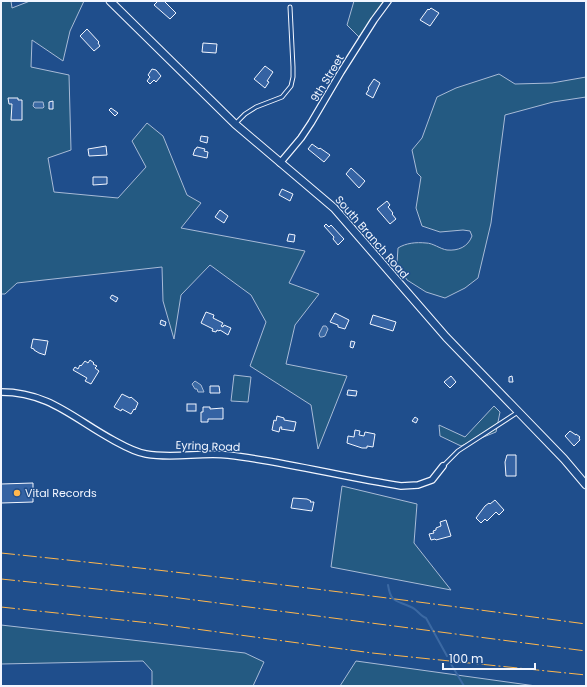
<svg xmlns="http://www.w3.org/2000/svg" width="587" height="687" font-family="Poppins,sans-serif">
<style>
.green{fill:#245a82;stroke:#a8bbd7}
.water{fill:#3b69a3;stroke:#a8bbd7}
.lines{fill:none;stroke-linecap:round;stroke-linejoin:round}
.stream{stroke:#3b69a3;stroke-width:2}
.building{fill:#3563a3;stroke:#f2f6ff}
.service-casing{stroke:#f2f6ff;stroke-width:5}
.minor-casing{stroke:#f2f6ff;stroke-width:8}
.tertiary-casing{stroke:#f2f6ff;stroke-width:9}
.service{stroke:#1f4e8c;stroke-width:3}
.minor{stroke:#1f4e8c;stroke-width:5.5}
.tertiary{stroke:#1f4e8c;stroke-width:7}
.power{stroke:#ffb74d;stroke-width:1;stroke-dasharray:14 3 2 3;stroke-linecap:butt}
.poi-dot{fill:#ffb74d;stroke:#1f4e8c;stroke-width:1.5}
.labels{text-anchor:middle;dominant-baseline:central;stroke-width:3;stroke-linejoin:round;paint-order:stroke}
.street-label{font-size:11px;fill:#f2f6ff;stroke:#1f4e8c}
.poi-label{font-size:11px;fill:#f2f6ff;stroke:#1f4e8c;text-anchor:start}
</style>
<rect width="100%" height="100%" fill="#1f4e8c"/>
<g class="green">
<path d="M1 1H11L12 8 30 1H84L70 31 63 61 32 40 31 67 69 75 71 150 48 158 54 192 118 198 146 167 132 141 147 123 163 136 187 195 201 203 181 228 305 251 289 283 319 294 295 325 286 364 347 376 318 449 311 405 250 366 266 322 251 295 210 265 181 295 174 339 163 301 162 267 17 283 5 294H1Z"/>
<path d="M354 1H385L359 37 347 25Z"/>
<path d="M499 74 515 84 552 83 586 77V97L553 102 505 115 491 223 478 278 465 288 445 298 426 292 407 280 397 263 398 248C406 243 416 242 426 243 433 243 440 249 447 250 458 251 468 247 472 236L470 231 463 230 440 232 422 226 416 208 421 177 417 173 412 150 422 138 437 97 456 88Z"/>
<path d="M234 375 251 377 248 402 231 401Z"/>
<path d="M494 406 500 412 496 432 461 446 440 436 439 425 465 437Z"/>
<path d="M342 486 417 504 414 543 451 590 331 567Z"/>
<path d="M1 625 245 653 264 662 253 686H152V671L143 661 1 664Z"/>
<path d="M356 661 536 686H340Z"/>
</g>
<g class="water">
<path d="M34 102H43L44 107 43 108H35L33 106Z"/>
<path d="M323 326H326L328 329 325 336 322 337H320L319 334Z"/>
<path d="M195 381 201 385 204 392H198L197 389H195L192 384Z"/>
</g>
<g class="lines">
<g class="stream">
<path d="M388 585C391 604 397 600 411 607 417 609 420 616 426 618L447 656"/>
<path d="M451 664 464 686"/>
</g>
</g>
<g class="building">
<path d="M158 1H164L176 13 170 19 154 5Z"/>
<path d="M431 8 439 13 430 26 420 20 428 9 429 10Z"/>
<path d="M87 29 99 42 98 43 100 46 94 51 80 36Z"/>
<path d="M203 43 217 44 216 53 202 52Z"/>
<path d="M265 66 273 72 267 81 269 82 265 88 254 79Z"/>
<path d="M152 69 156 70 161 76 156 82 154 80 150 84 147 81 150 77 148 75Z"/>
<path d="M374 79 380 83 373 98 366 94 369 89 368 88Z"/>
<path d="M8 98H18V100H22V120H11L12 104H9Z"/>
<path d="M53 101V109H49V102Z"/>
<path d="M111 108 118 113 115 116 109 110Z"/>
<path d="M201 136 208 137 207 143 200 141Z"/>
<path d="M312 144 319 149 320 148 330 155 324 162 308 149Z"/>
<path d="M106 146 107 155 89 156 88 149Z"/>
<path d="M197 147 205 149 204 151 208 152 207 158 193 155 195 149H196Z"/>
<path d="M351 168 365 181 359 188 346 174Z"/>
<path d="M93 177H107V184L93 185Z"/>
<path d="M282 189 293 194 290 201 279 195Z"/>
<path d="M387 201 390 205 388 207 393 213 392 214 396 219 390 224 377 209Z"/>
<path d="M220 210 228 216 224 223 215 217Z"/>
<path d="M326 224 329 227 331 225 344 239 338 245 333 239 334 237 324 226Z"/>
<path d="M289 234 295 235 294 242 287 241Z"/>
<path d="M112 295 118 298 116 302 110 298Z"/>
<path d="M206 312 214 315 213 318 223 323 221 326 223 327 224 325 231 328 228 335 220 330 219 331 217 330 216 332 212 331 213 329 201 323Z"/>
<path d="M335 313 349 320 345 329 338 327V325L330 322Z"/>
<path d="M373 315 396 322 393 331 370 324Z"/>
<path d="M161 320 166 322 165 326 160 324Z"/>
<path d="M33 339 48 341 45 355 39 353 34 350V349L31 348Z"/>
<path d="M351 341 355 342 353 348 350 347Z"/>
<path d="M90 360 94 363 93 364 97 366 95 368 99 371 91 384 85 381 87 378 73 370 75 367 78 369 80 365 81 366 85 361 88 363Z"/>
<path d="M451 376 456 382 450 388 444 382Z"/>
<path d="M512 376 513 382H509V377Z"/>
<path d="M210 386H219L220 393H210Z"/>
<path d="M348 390 357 391 356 396 347 395Z"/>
<path d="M122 394 130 398 131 397 138 403 135 410 134 409 131 414 122 409 121 411 114 407Z"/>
<rect x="187" y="404" width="9" height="7"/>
<path d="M203 407H210V409L223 408V419H208V422H201V412H203Z"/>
<path d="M277 416 284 418V420L296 422 294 431 281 429 282 427H280L279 432 272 430 274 420 276 421Z"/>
<path d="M415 417 418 419 416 423 412 421Z"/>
<path d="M355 430 360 431 359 435 364 436 365 432 375 434 373 447 367 446V448H362L347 443 348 436 354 437Z"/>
<path d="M570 431 576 435V434L580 437 579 438 580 440 574 446 565 436Z"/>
<path d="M507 455H516V476H506L505 462Z"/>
<path d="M33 483V502L1 503V484Z"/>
<path d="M293 498 307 499 311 501 310 502H314L312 511 291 508Z"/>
<path d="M495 500 504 510 499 515 496 512 487 521 485 519 481 523 476 518 485 506 489 503 490 504Z"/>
<path d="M446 520 451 536 436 540 435 539 431 540 429 534 434 533 433 531 436 530V528L441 526 440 522Z"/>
</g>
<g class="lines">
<defs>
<g id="service">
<path d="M235 124 245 114 256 107 282 97 291 86 293 77V67L290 7"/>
<path d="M443 466 458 451 518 412"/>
</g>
<g id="minor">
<path d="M280 163 301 138 311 123 341 72 374 20 388 1"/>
<path d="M1 392C49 392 74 419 113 440 124 446 134 452 146 454 173 459 201 452 228 455 286 462 343 477 401 486L418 485 432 480 443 466"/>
</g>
<path id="tertiary" d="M110 1 235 124 334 208 446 337 564 459 586 485"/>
</defs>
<use href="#service" class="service-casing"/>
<use href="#minor" class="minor-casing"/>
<use href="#tertiary" class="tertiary-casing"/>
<use href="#service" class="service"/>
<use href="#minor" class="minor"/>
<use href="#tertiary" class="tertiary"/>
<g class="power">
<path d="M1 553C196 573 391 598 586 624"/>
<path d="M1 579 164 596 586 651"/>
<path d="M1 607 159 624 372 653 586 675"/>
</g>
</g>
<circle class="poi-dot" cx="17" cy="493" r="4"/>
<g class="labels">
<g class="street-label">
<text transform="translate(327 78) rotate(-59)">9th Street</text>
<text transform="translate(372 237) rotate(49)">South Branch Road</text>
<text transform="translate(208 446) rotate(2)">Eyring Road</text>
</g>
<g class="poi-label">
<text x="25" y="493">Vital Records</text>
</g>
</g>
<rect width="587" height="687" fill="none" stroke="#f2f6ff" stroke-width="4"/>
<path d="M443 663v6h92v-6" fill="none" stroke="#f2f6ff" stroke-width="2"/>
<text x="449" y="663" font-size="12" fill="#f2f6ff" stroke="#1f4e8c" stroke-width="3" paint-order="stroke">100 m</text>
</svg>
